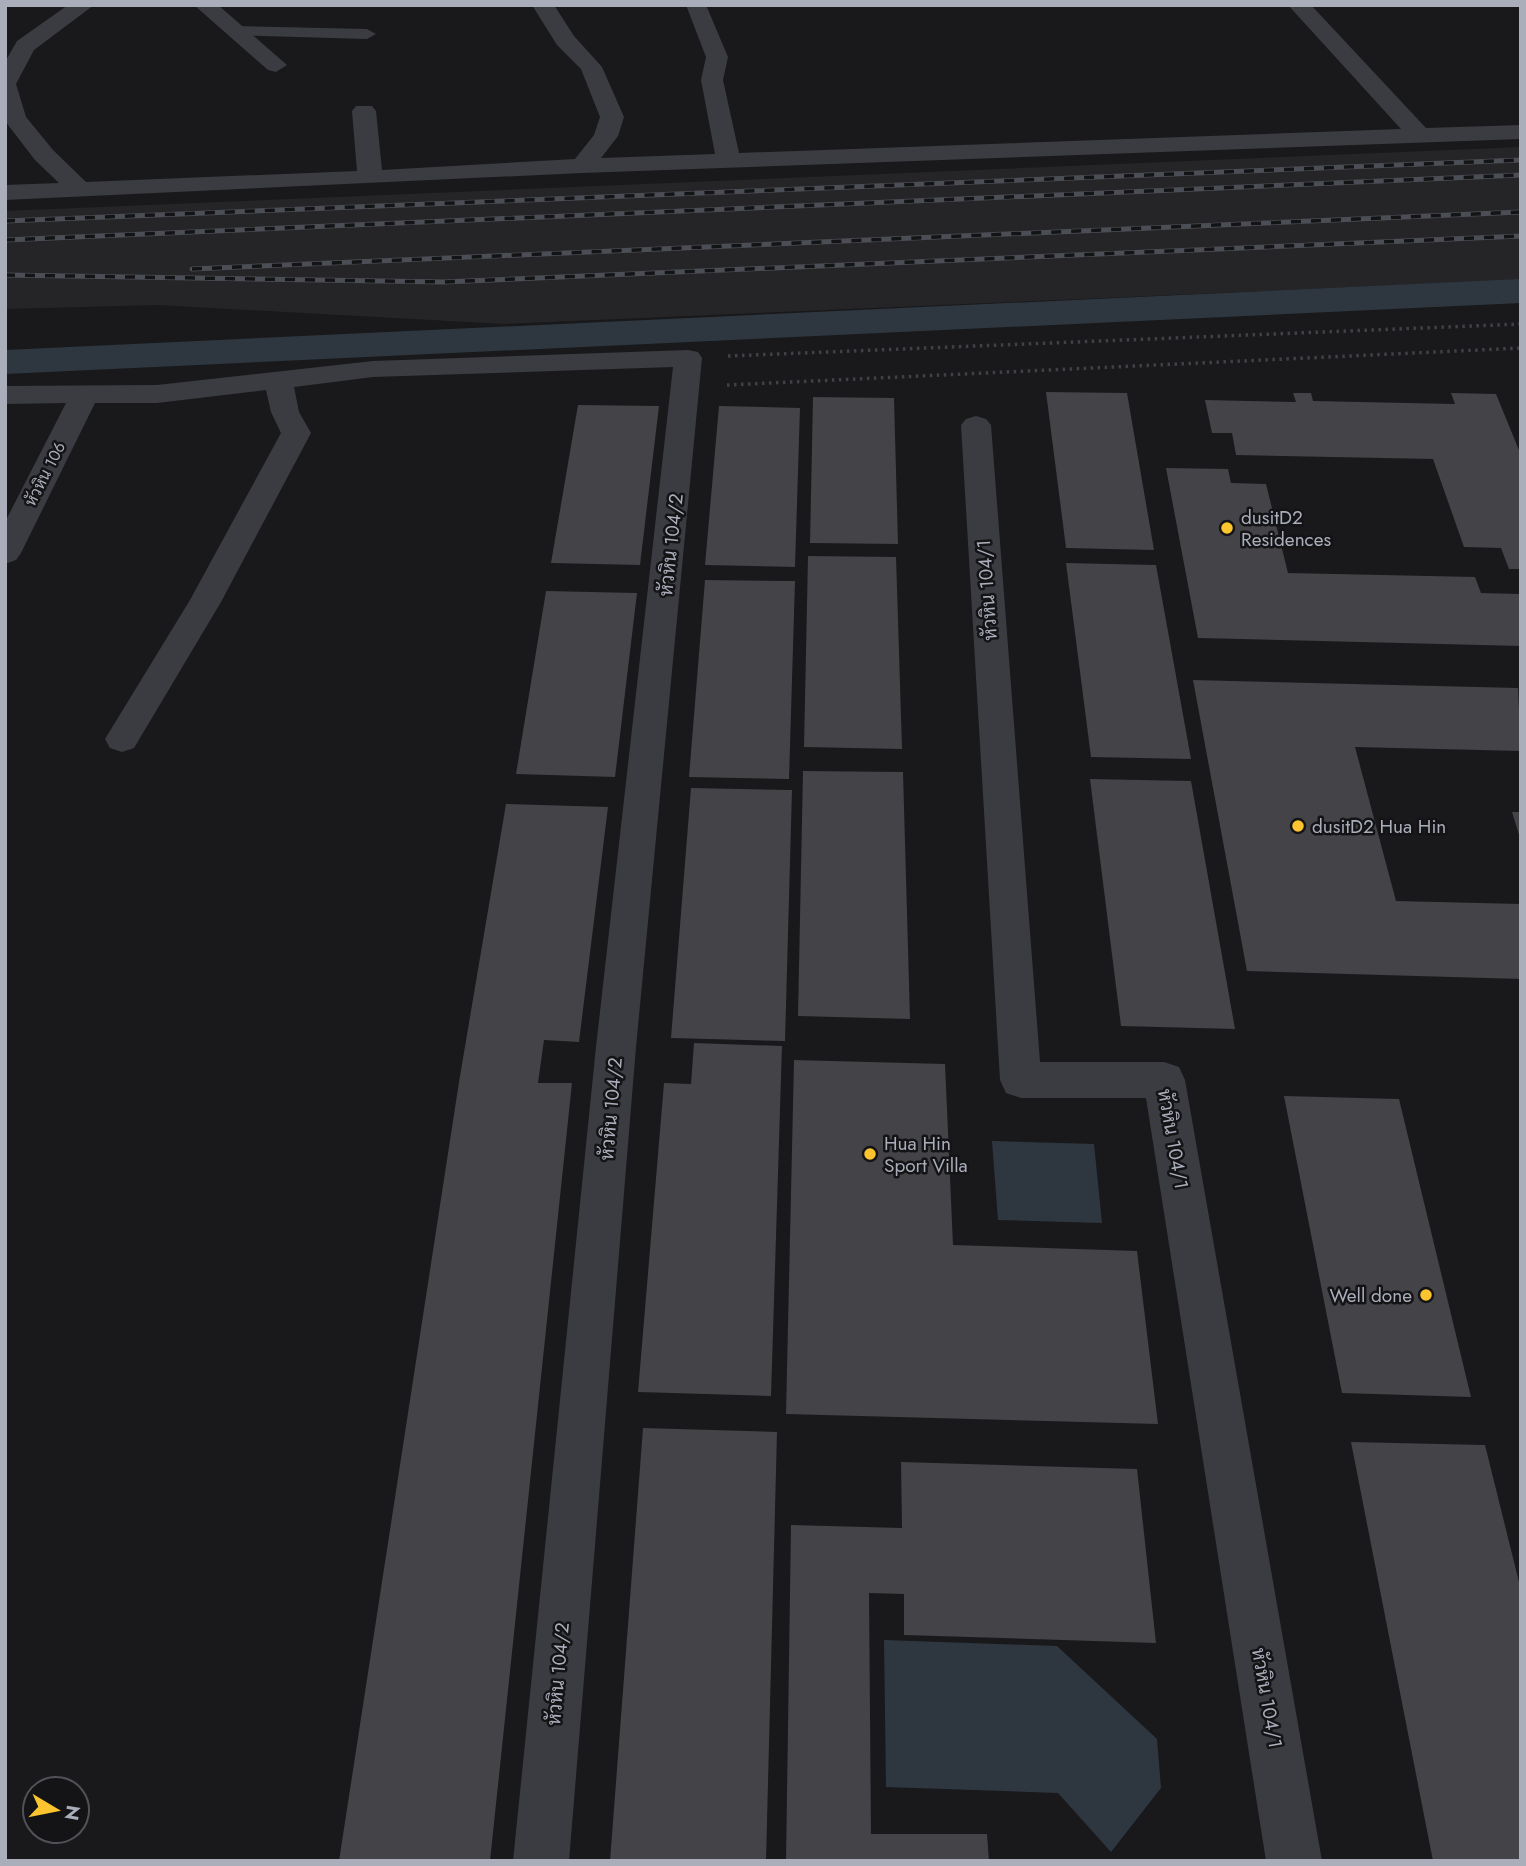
<svg xmlns="http://www.w3.org/2000/svg" width="1526" height="1866" font-family="Jost,Sarabun,sans-serif">
<style>
.built{fill:#252528}
.water{fill:#2e3740}
.lines{fill:none;stroke-linecap:round;stroke-linejoin:round}
.canal{fill:#2e3740;fill-rule:evenodd}
.building{fill:#434348}
.path{stroke:#3f4147;stroke-width:3.5;stroke-dasharray:2.5 4.5;stroke-linecap:butt}
.lane{fill:#3b3c42;fill-rule:evenodd}
.street{fill:#3b3c42;fill-rule:evenodd}
.rail-casing{stroke:#4c4e55;stroke-width:5}
.rail{stroke:#141416;stroke-width:3.5;stroke-dasharray:10;stroke-linecap:butt}
.poi-dot{fill:#fcc52f;stroke:#141416;stroke-width:2.5}
.labels{text-anchor:middle;dominant-baseline:central;stroke-width:5;stroke-linejoin:round;paint-order:stroke}
.far-street-label{font-size:16px;fill:#aaaebb;stroke:#141416}
.poi-label{font-size:19px;fill:#aaaebb;stroke:#141416;text-anchor:start}
.street-label{font-size:19px;fill:#aaaebb;stroke:#141416}
</style>
<rect width="100%" height="100%" fill="#19191b"/>
<path class="built" d="M1521 147V280L504 324 158 305 5 309V211Z"/>
<g class="water">
<path d="M992 1141 1094 1144 1102 1223 998 1220Z"/>
<path d="M884 1640 1057 1646 1157 1739 1161 1788 1111 1852 1058 1793 886 1787Z"/>
</g>
<g class="lines">
<path class="canal" d="M1521 279V303L5 374V350Z"/>
</g>
<g class="building">
<path d="M1046 392 1127 393 1154 550 1066 548Z"/>
<path d="M1293 393H1311L1313 401 1455 404 1451 393 1496 394 1521 455V569H1509L1501 548 1464 547 1433 459 1236 455 1232 433H1212L1205 400 1296 402Z"/>
<path d="M813 397 894 398 898 544 810 543Z"/>
<path d="M578 405 659 406 640 565 551 563Z"/>
<path d="M719 406 800 408 795 567 705 565Z"/>
<path d="M1166 468 1228 469 1231 483 1266 484 1288 573 1475 577 1481 593 1519 594 1521 646 1198 638Z"/>
<path d="M808 556 896 557 902 749 804 747Z"/>
<path d="M1066 563 1156 565 1191 759 1091 757Z"/>
<path d="M705 580 795 581 789 779 689 777Z"/>
<path d="M546 591 637 593 615 777 516 774Z"/>
<path d="M1193 680 1518 688 1521 751 1355 747 1396 901 1521 904V979L1247 971Z"/>
<path d="M803 771 903 772 910 1019 798 1016Z"/>
<path d="M1090 779 1191 781 1235 1029 1121 1026Z"/>
<path d="M691 788 792 790 785 1041 671 1038Z"/>
<path d="M506 804 608 807 579 1042 544 1040 538 1083H572L490 1861H339L459 1082Z"/>
<path d="M1512 812H1521V838H1520Z"/>
<path d="M694 1043 782 1046 771 1396 638 1392 664 1083 691 1084Z"/>
<path d="M794 1060 945 1064 953 1245 1137 1251 1158 1424 786 1414Z"/>
<path d="M1284 1096 1399 1099 1471 1397 1342 1393Z"/>
<path d="M643 1428 777 1432 766 1861H610Z"/>
<path d="M1351 1442 1485 1445 1521 1590V1861H1433Z"/>
<path d="M901 1462 1137 1469 1156 1643 904 1635V1594L869 1593 871 1834H987L989 1861H786L791 1525 902 1528Z"/>
</g>
<g class="lines">
<g class="path">
<path d="M728 356 1521 324"/>
<path d="M727 385 1521 348"/>
</g>
<path class="lane" d="M236 26 367 29 376 34 367 39 230 35 227 31Z"/>
<g class="street">
<path d="M68 5H94L34 50 16 84 26 117 53 150 86 182 357 171 352 111 356 106H372L376 111 382 170 575 159 594 135 600 117 581 69 557 45 532 5H554L574 36 602 67 624 117 618 136 601 158 715 154 701 80 706 57 686 5H706L728 57 723 80 739 153 1401 129 1288 5H1311L1426 128 1521 125V139L582 173 5 200V185L59 183 35 160 5 121V62L17 41Z"/>
<path d="M194 5H218L287 65 276 72 268 70Z"/>
<path d="M688 350 698 352 702 358 636 1047 569 1861H513L596 1047 673 367 373 377 294 387 299 412 311 433 221 602 134 748 122 752 110 748 105 739 190 600 281 433 271 412 266 390 157 403H95L21 553 16 560 5 564V522L66 403 5 404V386L157 385 373 361Z"/>
<path d="M976 416 986 419 991 425 1040 1062H1164L1179 1067 1185 1080 1322 1861H1266L1146 1098H1021L1006 1093 1000 1080 961 425 966 419Z"/>
</g>
<defs>
<g id="rail">
<path d="M5 221 1521 160"/>
<path d="M5 240 1521 175"/>
<path d="M192 269 1521 212"/>
<path d="M5 275 444 282 1521 236"/>
</g>
</defs>
<use href="#rail" class="rail-casing"/>
<use href="#rail" class="rail"/>
</g>
<g class="poi-dot">
<circle cx="1227" cy="528" r="7"/>
<circle cx="1298" cy="826" r="7"/>
<circle cx="870" cy="1154" r="7"/>
<circle cx="1426" cy="1295" r="7"/>
</g>
<g class="labels">
<g class="far-street-label">
<text transform="translate(45 474) rotate(-63)">หัวหิน 106</text>
</g>
<g class="poi-label">
<text x="1241" y="517">dusitD2<tspan x="1241" dy="22">Residences</tspan></text>
<text x="1312" y="826">dusitD2 Hua Hin</text>
<text x="884" y="1143">Hua Hin<tspan x="884" dy="22">Sport Villa</tspan></text>
<text x="1412" y="1295" text-anchor="end">Well done</text>
</g>
<g class="street-label">
<text transform="translate(671 545) rotate(-84)">หัวหิน 104/2</text>
<text transform="translate(987 590) rotate(-94)">หัวหิน 104/1</text>
<text transform="translate(611 1109) rotate(-85)">หัวหิน 104/2</text>
<text transform="translate(1173 1139) rotate(80)">หัวหิน 104/1</text>
<text transform="translate(558 1674) rotate(-85)">หัวหิน 104/2</text>
<text transform="translate(1267 1698) rotate(80)">หัวหิน 104/1</text>
</g>
</g>
<rect width="1526" height="1866" fill="none" stroke="#aaaebb" stroke-width="14"/>
<g transform="translate(56 1810) rotate(100)"><circle r="33" fill="#141416" stroke="#505258" stroke-width="2"/>
<path d="M0-5L12 26L0 18L-12 26Z" fill="#fcc52f"/>
<text y="-10" font-size="19" font-weight="bold" text-anchor="middle" fill="#aaaebb">N</text>
</g>
</svg>
